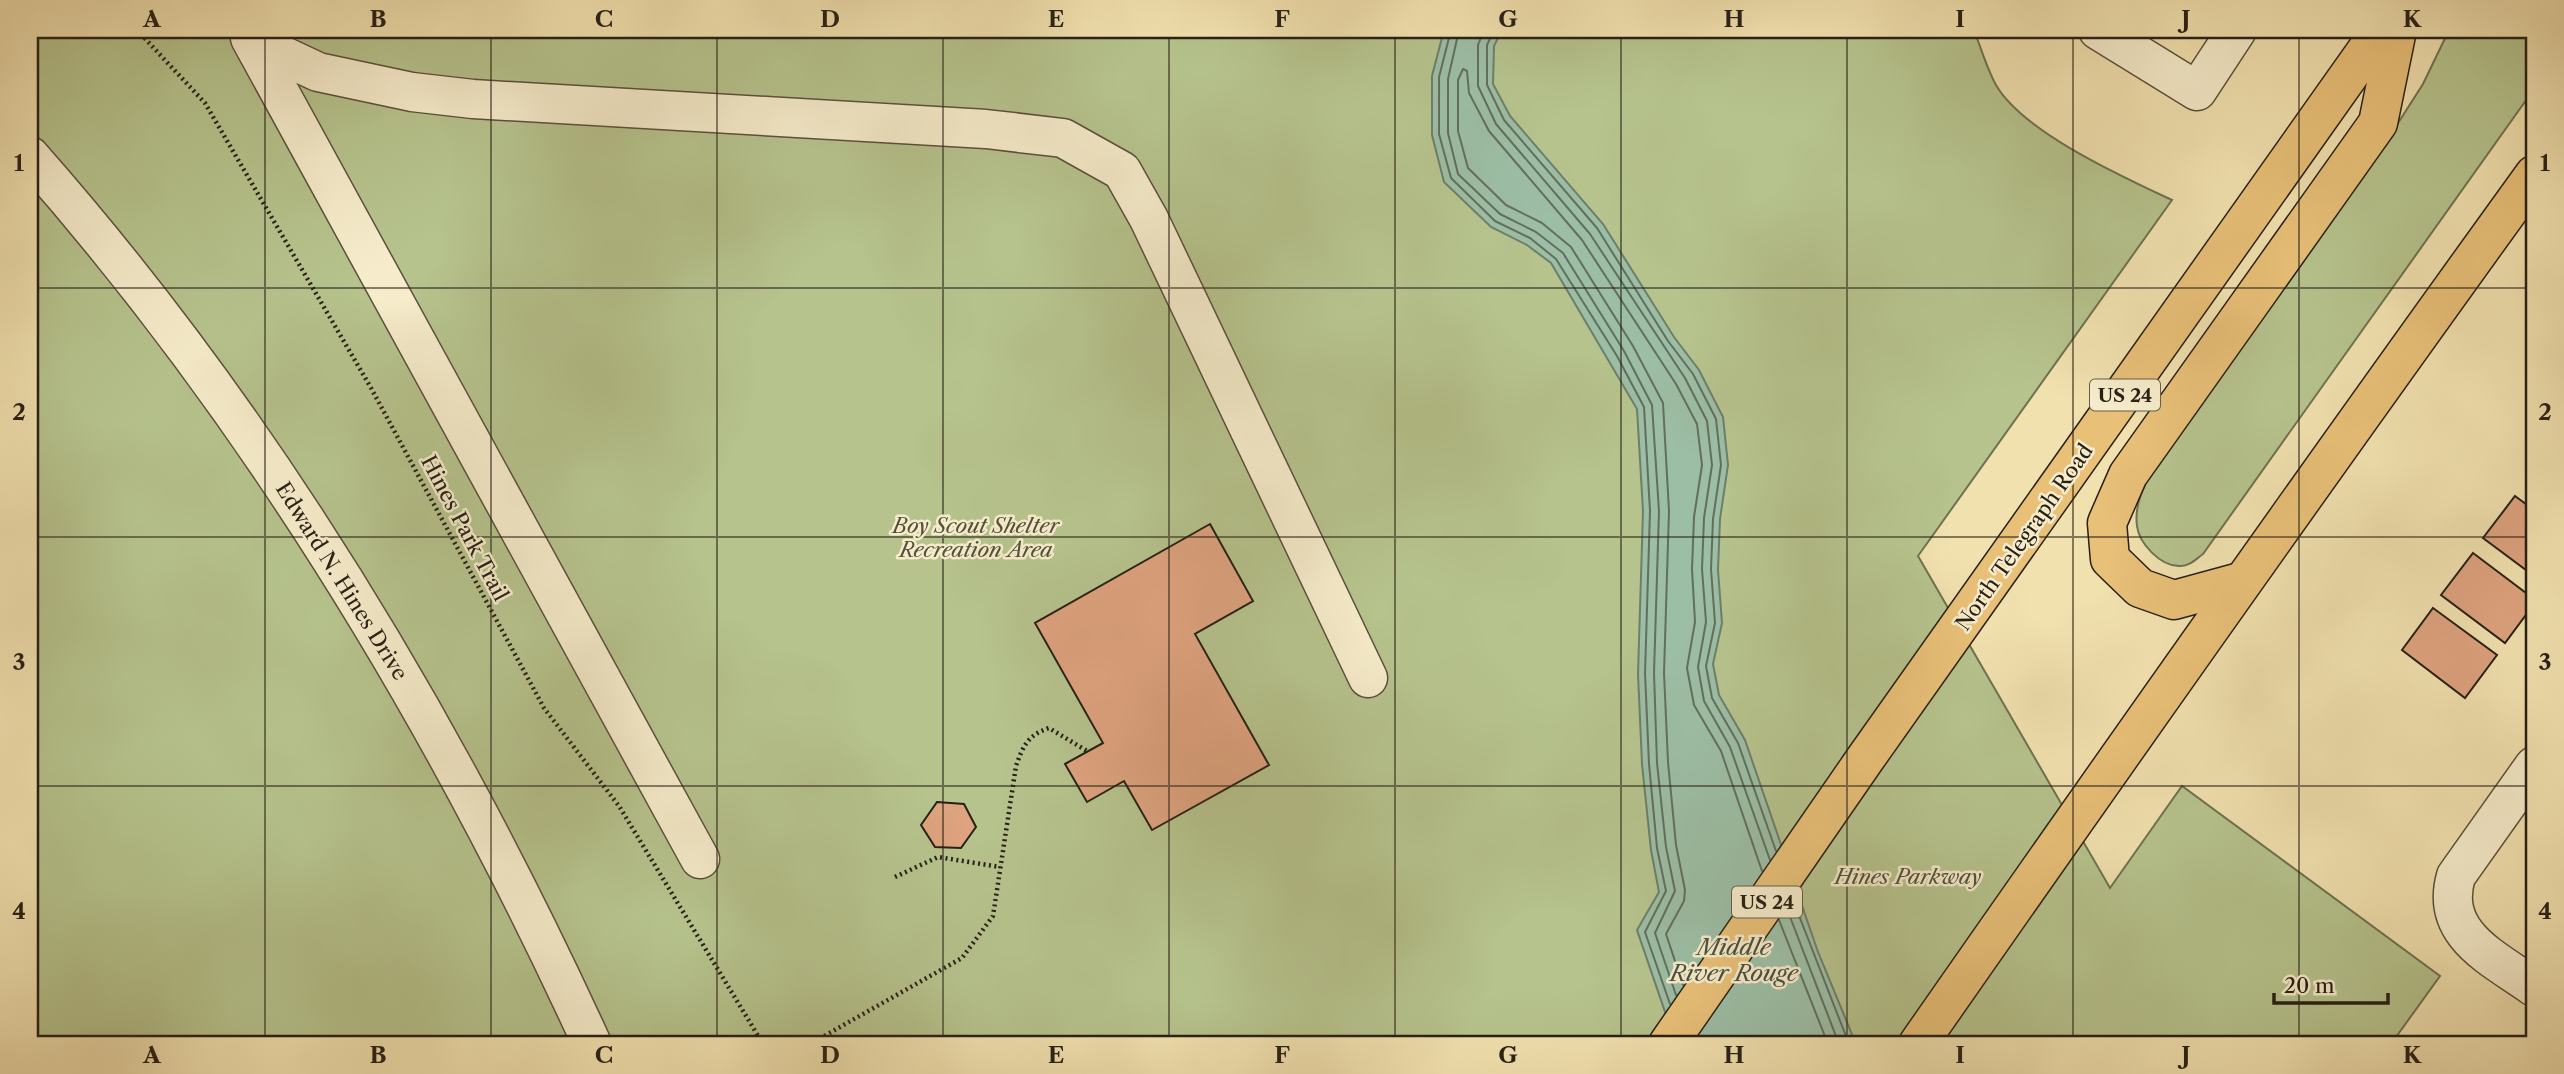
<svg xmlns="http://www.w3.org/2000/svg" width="2564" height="1074" font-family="'Libre Caslon Text',serif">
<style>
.green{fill:#b6c38d;stroke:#6e7252;stroke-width:2}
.water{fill:#9cbea5;stroke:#6d7f6c;stroke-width:2}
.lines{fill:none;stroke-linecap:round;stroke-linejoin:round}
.shore{stroke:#626f5e;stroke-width:2}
.building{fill:#dea37f;stroke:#272016;stroke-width:2}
.minor-casing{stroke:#5a503c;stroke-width:41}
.major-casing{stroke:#272016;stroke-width:41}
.path{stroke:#272016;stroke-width:4.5;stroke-dasharray:2 3.5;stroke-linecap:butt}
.minor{stroke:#f6eccb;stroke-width:38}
.major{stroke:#e8c078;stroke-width:38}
.grid{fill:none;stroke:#272016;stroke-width:2;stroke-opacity:0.55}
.labels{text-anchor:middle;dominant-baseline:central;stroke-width:5;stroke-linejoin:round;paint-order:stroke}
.shield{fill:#f6eccb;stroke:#655d4c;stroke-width:2}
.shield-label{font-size:19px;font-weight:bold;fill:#272016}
.park-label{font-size:21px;font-style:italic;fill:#52513a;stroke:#f6eccb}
.street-label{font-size:21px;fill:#272016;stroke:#f6eccb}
.water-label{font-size:23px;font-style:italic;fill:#4a4f41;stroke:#f6eccb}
.neatline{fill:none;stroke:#272016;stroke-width:2.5}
.grid-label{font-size:23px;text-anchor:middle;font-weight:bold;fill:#272016}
</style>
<rect width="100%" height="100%" fill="#f1e1af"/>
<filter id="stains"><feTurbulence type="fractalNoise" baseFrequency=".00286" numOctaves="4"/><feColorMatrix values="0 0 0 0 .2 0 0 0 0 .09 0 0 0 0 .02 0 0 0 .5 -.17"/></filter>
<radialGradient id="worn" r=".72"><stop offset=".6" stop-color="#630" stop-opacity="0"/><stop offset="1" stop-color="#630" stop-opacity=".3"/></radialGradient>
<g class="green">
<path d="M30 30H1974C1981 48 1987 69 1996 85 2023 132 2123 177 2172 200L1918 556 2110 888 2182 786 2440 976 2391 1044H30Z"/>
<path d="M2449 30H2534V89L2203 554C2196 559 2189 567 2179 566 2160 566 2139 543 2137 526 2134 505 2144 485 2154 468L2375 159 2423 84Z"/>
</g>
<path class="water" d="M1444 30H1502L1494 46 1493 84 1510 116 1603 224 1674 337 1699 370 1723 417 1728 465 1720 519 1718 570 1722 623 1713 664 1719 695 1745 740 1818 952 1856 1044H1676L1637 930 1659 892 1651 850 1642 764 1638 674 1643 511 1637 409 1551 263 1527 245 1491 227 1444 182 1432 135V76Z"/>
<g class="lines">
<g class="shore">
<path d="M1451 30 1439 77V134L1451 178 1495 221 1530 238 1556 259 1617 356 1644 407 1650 511 1645 673 1649 764 1657 848 1666 891 1645 932 1670 1004"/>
<path d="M1459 30 1448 79V133L1458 174 1500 214 1536 232 1563 253 1624 351 1652 405 1659 511 1654 673 1657 763 1666 847 1675 891 1655 933 1676 995"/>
<path d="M1484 30 1478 45V86L1496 124 1590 234 1685 378 1707 421 1712 465 1704 518 1702 569 1706 622 1698 667 1704 701 1730 747 1770 860"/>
<path d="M1494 30 1487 45V85L1504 120 1597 228 1668 341 1693 374 1716 419 1721 465 1713 519 1711 569 1715 623 1706 666 1712 698 1738 743 1776 851"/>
<path d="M1793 900 1849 1044"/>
<path d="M1787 909 1839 1044"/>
<path d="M1779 920 1828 1044"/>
<path d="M1683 985 1666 934 1684 901 1685 890 1676 845 1668 762 1664 673 1669 511 1663 403 1633 346 1571 247 1542 223 1506 205 1468 168 1458 131V80L1463 69 1467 71 1469 93 1489 131 1582 240 1676 384 1697 424 1702 465 1694 517 1692 569 1695 622 1687 668 1694 705 1721 751 1762 871"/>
</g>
</g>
<g class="building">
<path d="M2515 496 2534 510V576L2483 538Z"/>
<path d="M1210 524 1253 601 1195 634 1269 765 1152 830 1124 781 1087 802 1065 764 1103 743 1035 623Z"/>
<path d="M2473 553 2534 599V604L2505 643 2441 595Z"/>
<path d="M2433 608 2497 655 2465 698 2402 650Z"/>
<path d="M937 802 964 804 976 827 961 848 935 847 921 825Z"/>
</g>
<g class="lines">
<defs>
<g id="minor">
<path d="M2098 30 2197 91 2237 30"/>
<path d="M250 38 700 859"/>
<path d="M254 42 318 72 412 92 473 99 986 129 1063 138 1122 171 1149 219 1368 678"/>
<path d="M30 156C263 420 446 725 592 1044"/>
<path d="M2534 766 2456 876C2439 935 2494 958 2534 987"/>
</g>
<g id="major">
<path d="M2240 582 2174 600 2140 588 2110 559 2107 523 2128 475 2378 123 2397 30"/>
<path d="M1668 1044 1865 759 2381 30"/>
<path d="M1918 1044C2121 753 2326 463 2534 175"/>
</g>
</defs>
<use href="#minor" class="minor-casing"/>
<use href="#major" class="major-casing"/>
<g class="path">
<path d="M137 30 205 103 371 388 544 708 619 806 763 1044"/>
<path d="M895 877 938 857 1000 867"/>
<path d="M810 1044 962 958 993 916 1016 766C1023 746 1028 735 1049 728L1087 751"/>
</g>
<use href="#minor" class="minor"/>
<use href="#major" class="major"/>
</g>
<path class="grid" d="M265 30V1044M491 30V1044M717 30V1044M943 30V1044M1169 30V1044M1395 30V1044M1621 30V1044M1847 30V1044M2073 30V1044M2299 30V1044M30 288H2534M30 537H2534M30 786H2534"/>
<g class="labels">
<g class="shield">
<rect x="2090" y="379.5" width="70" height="31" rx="5"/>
<rect x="1732" y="886.5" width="70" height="31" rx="5"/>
</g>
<g class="shield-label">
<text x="2125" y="395">US 24</text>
<text x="1767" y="902">US 24</text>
</g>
<g class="park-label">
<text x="976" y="525">Boy Scout Shelter<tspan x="976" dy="24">Recreation Area</tspan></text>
<text x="1908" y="876">Hines Parkway</text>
</g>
<g class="street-label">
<text transform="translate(465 528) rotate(62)">Hines Park Trail</text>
<text transform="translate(2024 537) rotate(-55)">North Telegraph Road</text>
<text transform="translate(342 581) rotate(58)">Edward N. Hines Drive</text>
</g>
<g class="water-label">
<text x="1734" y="947">Middle<tspan x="1734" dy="26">River Rouge</tspan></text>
</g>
</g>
<rect width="2564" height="1074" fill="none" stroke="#f1e1af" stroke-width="77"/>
<path d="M2274 993v10h114v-10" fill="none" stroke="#272016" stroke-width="3.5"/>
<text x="2284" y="993" font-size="21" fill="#272016" stroke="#f6eccb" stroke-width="5" paint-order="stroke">20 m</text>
<rect x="38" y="38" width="2488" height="998" class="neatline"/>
<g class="grid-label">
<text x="152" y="27">A</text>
<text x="378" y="27">B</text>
<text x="604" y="27">C</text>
<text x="830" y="27">D</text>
<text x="1056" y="27">E</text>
<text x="1282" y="27">F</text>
<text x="1508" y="27">G</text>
<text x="1734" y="27">H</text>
<text x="1960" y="27">I</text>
<text x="2186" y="27">J</text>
<text x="2412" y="27">K</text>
<text x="19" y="171">1</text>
<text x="2545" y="171">1</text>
<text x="19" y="420">2</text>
<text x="2545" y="420">2</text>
<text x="19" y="670">3</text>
<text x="2545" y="670">3</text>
<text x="19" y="919">4</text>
<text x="2545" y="919">4</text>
<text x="152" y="1063">A</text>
<text x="378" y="1063">B</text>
<text x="604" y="1063">C</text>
<text x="830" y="1063">D</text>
<text x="1056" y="1063">E</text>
<text x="1282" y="1063">F</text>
<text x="1508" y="1063">G</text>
<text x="1734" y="1063">H</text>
<text x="1960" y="1063">I</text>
<text x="2186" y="1063">J</text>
<text x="2412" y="1063">K</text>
</g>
<rect width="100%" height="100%" filter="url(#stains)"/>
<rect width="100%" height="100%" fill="url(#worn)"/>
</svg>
